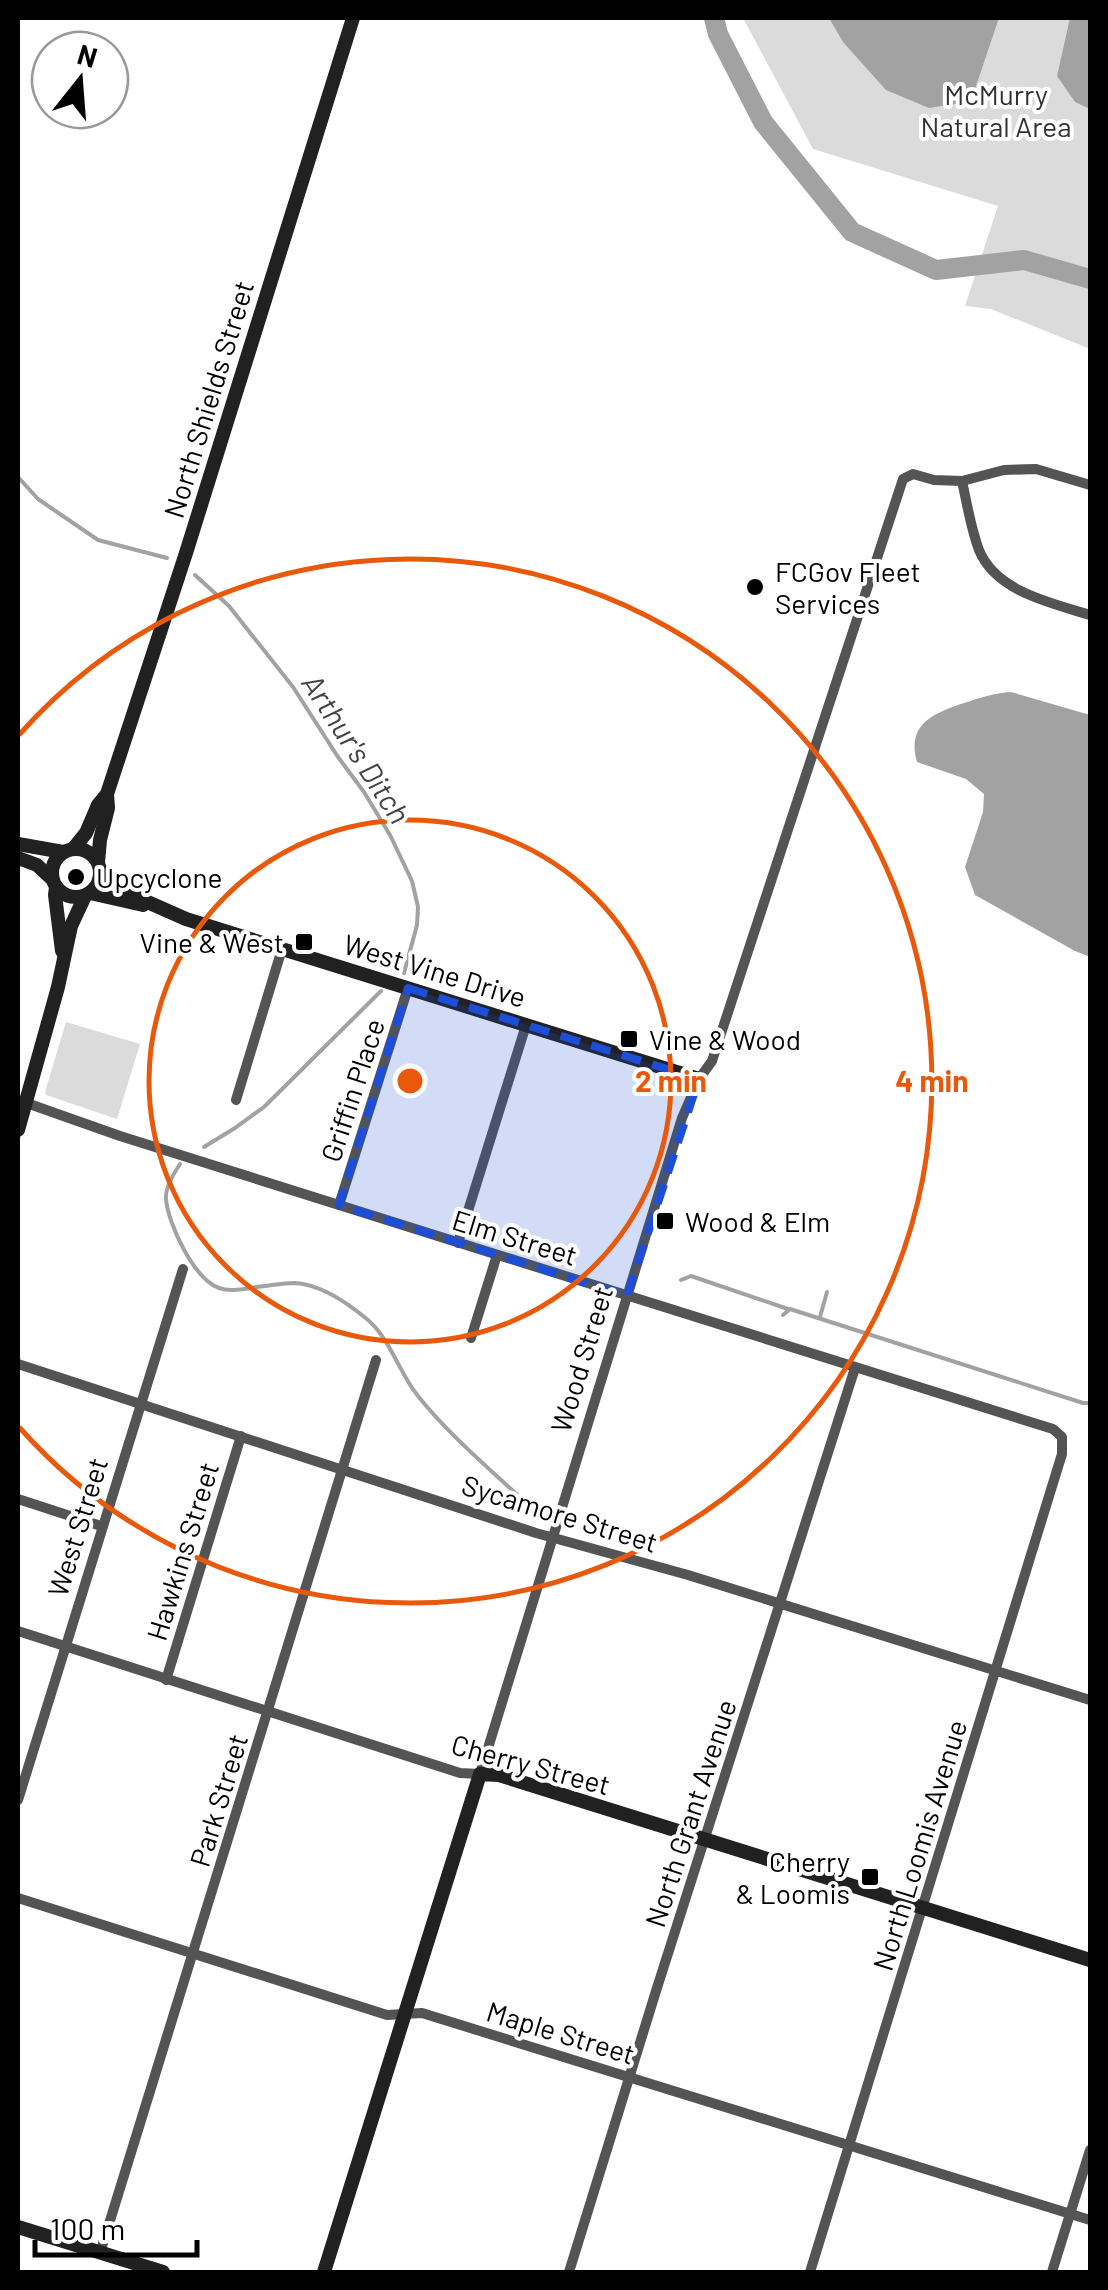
<svg xmlns="http://www.w3.org/2000/svg" width="1108" height="2290" font-family="Barlow,sans-serif">
<style>
.green{fill:#dbdbdb}
.water{fill:#a2a2a2}
.lines{fill:none;stroke-linecap:round;stroke-linejoin:round}
.stream{stroke:#a2a2a2;stroke-width:4}
.river{stroke:#a2a2a2;stroke-width:20}
.street{stroke:#545454;stroke-width:10}
.secondary{stroke:#212121;stroke-width:14}
.marked{fill:#1d4ed8;fill-opacity:0.2;stroke:#1d4ed8;stroke-width:8;stroke-dasharray:20 12;stroke-linejoin:round}
.ring{fill:none;stroke:#e8590c;stroke-width:5}
.poi-dot{fill:#000;stroke:#fff;stroke-width:4}
.labels{text-anchor:middle;dominant-baseline:central;stroke-width:8;stroke-linejoin:round;paint-order:stroke}
.park-label{font-size:28px;fill:#323232;stroke:#fff}
.street-label{font-size:28px;fill:#000;stroke:#fff}
.poi-label{font-size:28px;fill:#000;stroke:#fff;text-anchor:start}
.water-label{font-size:30px;font-style:italic;fill:#434343;stroke:#fff}
.centre{fill:#e8590c;stroke:#fff;stroke-width:5}
.ring-label{font-size:30px;text-anchor:middle;font-weight:bold;fill:#e8590c;stroke:#fff;stroke-width:8;stroke-linejoin:round;paint-order:stroke}
</style>
<rect width="100%" height="100%" fill="#fff"/>
<g class="green">
<path d="M743 18H1090V349L991 309 965 306 998 206 813 149Z"/>
<path d="M66 1022 140 1044 117 1119 46 1095 45 1092Z"/>
</g>
<g class="water">
<path d="M829 18H999L975 89 962 103 929 108 886 90 843 42Z"/>
<path d="M1070 18H1090V109L1075 102 1057 76Z"/>
<path d="M1011 692 1090 715V957L1075 951 975 895 965 867 983 812 984 794 966 779 917 762C906 724 934 713 964 703 980 698 994 693 1011 692Z"/>
</g>
<g class="lines">
<g class="stream">
<path d="M18 477 38 499 98 540 167 558"/>
<path d="M195 575 229 606 293 687 338 757 364 792 390 835 412 881 418 907 417 925 404 973"/>
<path d="M204 1147 235 1128 264 1107 381 991"/>
<path d="M180 1164C174 1173 165 1188 166 1199 168 1224 194 1279 219 1288 230 1292 245 1289 256 1287 269 1286 282 1283 294 1283 320 1284 349 1304 368 1320 391 1340 399 1373 418 1396 449 1435 490 1469 526 1503"/>
<path d="M681 1280 691 1276 788 1309"/>
<path d="M783 1315 790 1309 1083 1403H1090"/>
<path d="M820 1317 827 1292"/>
</g>
<path class="river" d="M714 18 718 34 763 122 852 232 936 270 1024 260 1090 279"/>
<g class="street">
<path d="M962 481C967 504 971 529 979 550 996 592 1052 603 1090 615"/>
<path d="M18 1100 120 1136 339 1205 1053 1429 1062 1437V1454L810 2272"/>
<path d="M236 1100 282 949"/>
<path d="M339 1205 408 988"/>
<path d="M458 1243 526 1025"/>
<path d="M471 1338 497 1255"/>
<path d="M18 1364 536 1533 688 1575 1090 1700"/>
<path d="M18 1499 101 1526"/>
<path d="M18 1631 460 1773 480 1774 682 1118 699 1079 712 1061 903 479 913 474 934 480 962 481 1004 470 1036 469 1090 485"/>
<path d="M166 1680 241 1436"/>
<path d="M18 1800 183 1269"/>
<path d="M18 1898 387 2015 422 2013 1090 2220"/>
<path d="M100 2253 376 1360"/>
<path d="M569 2272 656 1991 855 1368"/>
<path d="M1052 2272 1090 2150"/>
</g>
<g class="secondary">
<path d="M18 844 63 852"/>
<circle cx="76" cy="873" r="24"/>
<path d="M73 849 86 833 98 805 107 794 186 553 353 18"/>
<path d="M18 858 37 865 52 879"/>
<path d="M98 862 100 840 108 808 107 794"/>
<path d="M101 872 143 900 186 919 699 1079"/>
<path d="M56 887 55 895 62 951"/>
<path d="M90 893 143 905"/>
<path d="M18 1130 58 987 71 926 85 896"/>
<path d="M18 2227 163 2272"/>
<path d="M324 2272 480 1774 499 1775 1090 1960"/>
</g>
</g>
<path class="marked" d="M408 988 699 1079 627 1296 339 1205Z"/>
<g class="ring">
<circle cx="410" cy="1081" r="261"/>
<path d="M19 735A522 522 0 1 1 19 1427"/>
</g>
<g class="poi-dot">
<circle cx="755" cy="587" r="10"/>
<circle cx="76" cy="877" r="10"/>
<rect x="294" y="932" width="20" height="20" rx="5"/>
<rect x="619" y="1029" width="20" height="20" rx="5"/>
<rect x="655" y="1211" width="20" height="20" rx="5"/>
<rect x="860" y="1867" width="20" height="20" rx="5"/>
</g>
<g class="labels">
<g class="park-label">
<text x="996" y="94">McMurry<tspan x="996" dy="32">Natural Area</tspan></text>
</g>
<g class="street-label">
<text transform="translate(208 399) rotate(-73)">North Shields Street</text>
<text transform="translate(435 970) rotate(17)">West Vine Drive</text>
<text transform="translate(352 1090) rotate(-72)">Griffin Place</text>
<text transform="translate(515 1237) rotate(17)">Elm Street</text>
<text transform="translate(581 1359) rotate(-73)">Wood Street</text>
<text transform="translate(560 1513) rotate(17)">Sycamore Street</text>
<text transform="translate(77 1527) rotate(-73)">West Street</text>
<text transform="translate(182 1551) rotate(-73)">Hawkins Street</text>
<text transform="translate(531 1764) rotate(15)">Cherry Street</text>
<text transform="translate(218 1800) rotate(-73)">Park Street</text>
<text transform="translate(690 1813) rotate(-72)">North Grant Avenue</text>
<text transform="translate(919 1845) rotate(-73)">North Loomis Avenue</text>
<text transform="translate(561 2032) rotate(17)">Maple Street</text>
</g>
<g class="poi-label">
<text x="775" y="571">FCGov Fleet<tspan x="775" dy="32">Services</tspan></text>
<text x="96" y="877">Upcyclone</text>
<text x="284" y="942" text-anchor="end">Vine &amp; West</text>
<text x="649" y="1039">Vine &amp; Wood</text>
<text x="685" y="1221">Wood &amp; Elm</text>
<text x="850" y="1861" text-anchor="end">Cherry<tspan x="850" dy="32">&amp; Loomis</tspan></text>
</g>
<g class="water-label">
<text transform="translate(357 748) rotate(57)">Arthur's Ditch</text>
</g>
</g>
<circle cx="410" cy="1081" r="15" class="centre"/>
<g class="ring-label">
<text x="671" y="1092">2 min</text>
<text x="932" y="1092">4 min</text>
</g>
<rect width="1108" height="2290" fill="none" stroke="#000000" stroke-width="40"/>
<g transform="translate(80 80) rotate(17)"><circle r="48" fill="#ffffff" stroke="#999999" stroke-width="2.5"/>
<path d="M0-8L18 38L0 25L-18 38Z" fill="#000000"/>
<text y="-15" font-size="28" font-weight="bold" text-anchor="middle" fill="#000000">N</text>
</g>
<path d="M35 2240v15h162v-15" fill="none" stroke="#000000" stroke-width="5"/>
<text x="50" y="2240" font-size="30" fill="#000000" stroke="#ffffff" stroke-width="8" paint-order="stroke">100 m</text>
</svg>
